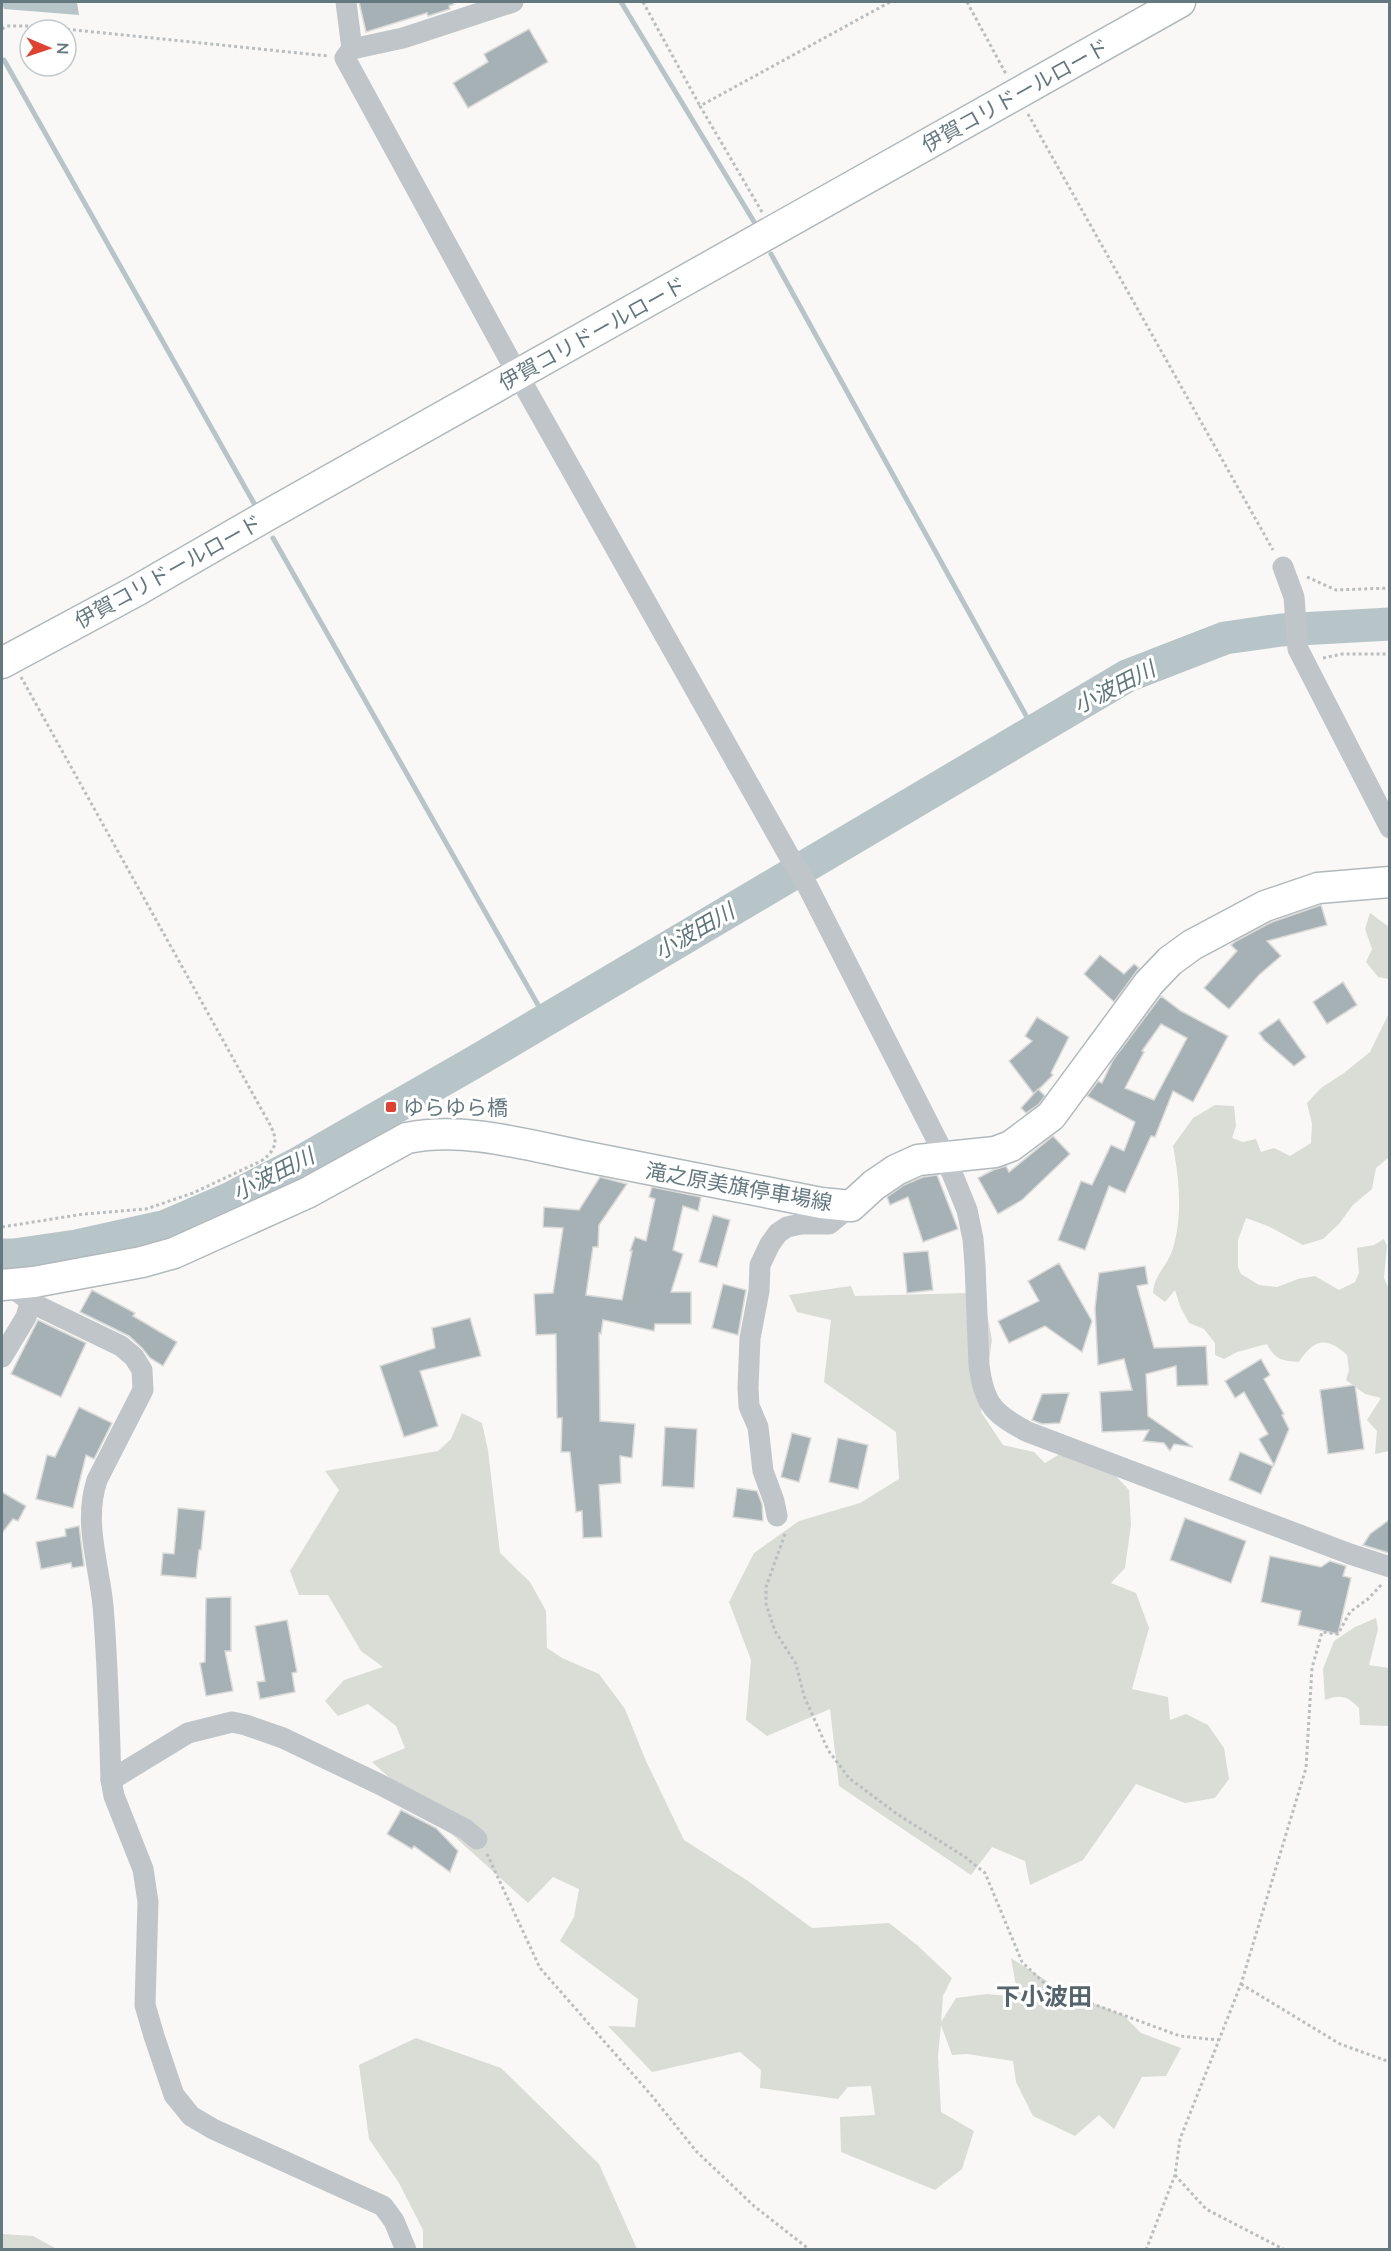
<svg xmlns="http://www.w3.org/2000/svg" width="1391" height="2251" font-family="Mulish,'Noto Sans JP',sans-serif">
<style>
.green{fill:#d9ddd5}
.water{fill:#b7c5c8}
.lines{fill:none;stroke-linecap:round;stroke-linejoin:round}
.stream{stroke:#b7c5c8;stroke-width:5}
.river{stroke:#b7c5c8;stroke-width:33}
.building{fill:#a6b1b5;stroke:#dadad8;stroke-width:1.5;fill-rule:evenodd}
.secondary-casing{stroke:#b2b9bc;stroke-width:33}
.path{stroke:#babec0;stroke-width:3;stroke-dasharray:3 3;stroke-linecap:butt}
.street{stroke:#bfc5c8;stroke-width:21}
.secondary{stroke:#fff;stroke-width:30}
.poi-dot{fill:#df4230;stroke:#fff;stroke-width:2}
.labels{text-anchor:middle;dominant-baseline:central;stroke-width:6;stroke-linejoin:round;paint-order:stroke}
.street-label{font-size:21px;fill:#647880;stroke:#fff}
.poi-label{font-size:21px;fill:#647880;stroke:#fff;text-anchor:start}
.water-label{font-size:22px;font-style:italic;fill:#5f767b;stroke:#fff}
.quarter-label{font-size:24px;font-weight:bold;fill:#56656b;stroke:#fff}
</style>
<rect width="100%" height="100%" fill="#f9f8f6"/>
<g class="green">
<path d="M1370 913 1389 927V979L1378 977 1366 962 1372 949 1365 929Z"/>
<path d="M1389 1013V1157L1376 1168 1372 1189 1353 1205 1339 1224 1323 1239 1303 1245 1268 1226 1246 1218 1238 1240V1267L1241 1274 1259 1285 1277 1287 1298 1279 1315 1276 1339 1290 1355 1282 1359 1273 1357 1248 1374 1245 1384 1239 1387 1246 1384 1278 1390 1291 1389 1451 1375 1454 1377 1431 1367 1420 1381 1398 1365 1394 1346 1380 1349 1370 1347 1355C1326 1336 1314 1339 1299 1362 1282 1361 1275 1360 1267 1344L1237 1352 1224 1359 1215 1355V1343L1204 1329 1189 1323 1180 1306 1175 1290 1165 1302 1153 1293C1154 1274 1168 1266 1173 1248 1183 1215 1179 1178 1173 1146L1193 1118 1215 1105 1234 1106 1236 1126 1232 1138 1243 1142 1256 1139 1261 1152 1274 1148 1290 1156 1311 1143 1312 1124 1307 1103 1321 1088 1344 1073 1370 1052Z"/>
<path d="M851 1286 855 1296 967 1293 986 1308 992 1340 981 1412 1003 1445 1034 1452 1045 1463 1060 1454 1113 1473 1129 1490 1131 1525 1125 1568 1111 1583 1136 1593 1149 1628 1132 1689 1168 1697 1170 1720 1186 1714 1208 1725 1224 1748 1229 1779 1215 1798 1185 1803 1136 1784 1083 1860 1030 1885 1025 1861 992 1847 971 1875 839 1786 830 1709 767 1736 746 1720 751 1660 729 1602 754 1553 799 1521 860 1503 899 1479 896 1432 824 1382 831 1320 797 1312 789 1295Z"/>
<path d="M462 1413 482 1423 488 1450 500 1553 530 1582 546 1611 547 1648 562 1658 599 1674 625 1709 646 1761 684 1840 748 1881 812 1928 889 1923 917 1945 952 1978 943 1996 941 2022 956 1998 987 1994 1018 1997 1011 1958 1064 1992 1123 2015 1141 2033 1181 2048 1166 2076 1142 2077 1114 2129 1099 2115 1075 2136 1033 2116 1016 2082 1013 2061 967 2054 952 2055 941 2025 938 2056 941 2112 974 2131 962 2169 935 2190 841 2152 840 2117 875 2115 871 2086 848 2087 838 2099 760 2088 761 2070 740 2052 652 2072 608 2026 635 2027 638 1999 560 1941 574 1917 579 1889 553 1877 528 1903 372 1762 405 1748 396 1726 368 1704 338 1716 325 1701 344 1680 383 1667 361 1651 328 1595H299L290 1571 339 1490 325 1471 438 1451 451 1439Z"/>
<path d="M1376 1618 1378 1629 1369 1665 1389 1668V1726L1360 1725 1359 1708C1347 1696 1342 1694 1325 1700L1323 1669 1334 1641 1355 1627Z"/>
<path d="M416 2038 501 2068 599 2164 637 2249H423V2230L399 2183 369 2139 359 2065Z"/>
<path d="M2 2234 33 2236 57 2249H2Z"/>
</g>
<path class="water" d="M2 2H77L79 15 4 9Z"/>
<g class="lines">
<g class="stream">
<path d="M621 2 756 225"/>
<path d="M4 60 255 505"/>
<path d="M771 254 1034 730"/>
<path d="M273 538 546 1019"/>
</g>
<path class="river" d="M2 1255H14L76 1246 166 1226 229 1199 295 1165 478 1060 1127 676 1225 638 1281 630 1390 624"/>
</g>
<g class="building">
<path d="M359 2H453L454 4 449 6 450 9 428 16 427 13 366 32Z"/>
<path d="M529 29 548 62 468 108 453 83 488 62 484 54Z"/>
<path d="M1321 905 1327 925 1267 941 1281 956 1259 975 1229 1009 1204 988 1237 951 1231 945 1236 941 1272 922Z"/>
<path d="M1100 955 1124 974 1134 964 1139 968 1114 1002 1084 974Z"/>
<path d="M1343 982 1357 1005 1327 1024 1313 1002Z"/>
<path d="M1161 996 1181 1011 1228 1036 1193 1102 1173 1091 1155 1137 1151 1136 1125 1193 1109 1186 1085 1250 1058 1240 1081 1181 1092 1185 1111 1145 1124 1151 1135 1122 1087 1096 1098 1081 1102 1083 1113 1060ZM1161 1024 1187 1038 1154 1100 1125 1088 1144 1052 1142 1051Z"/>
<path d="M1037 1017 1069 1037 1051 1073 1053 1075 1034 1094 1009 1061 1032 1041 1025 1036Z"/>
<path d="M1279 1019 1306 1057 1294 1066 1264 1040 1259 1033Z"/>
<path d="M1038 1089 1045 1096 1039 1104 1026 1113 1021 1108Z"/>
<path d="M1053 1136 1070 1154 1022 1200 998 1214 978 1178 993 1170 1006 1166 1009 1172Z"/>
<path d="M937 1175 958 1229 923 1242 908 1197 890 1205 887 1197 904 1185 923 1177Z"/>
<path d="M600 1177 627 1184 599 1225 598 1247H593L586 1295 622 1300 632 1251H630L635 1237 646 1241 655 1199 649 1197 652 1187 701 1197 698 1211 683 1206 673 1250 683 1254 671 1292H691V1324H655L654 1331 603 1320 601 1334 599 1333 600 1421 635 1424 632 1458 620 1456 621 1483 599 1485 602 1537 583 1538 582 1511 576 1512 570 1452H561L562 1418H557L556 1334 536 1335 534 1294 553 1293 563 1228 543 1227 544 1207 579 1210Z"/>
<path d="M713 1215 730 1220 717 1267 699 1262Z"/>
<path d="M928 1251 933 1290 907 1293 903 1253Z"/>
<path d="M1059 1263 1092 1321 1082 1352 1045 1326 1009 1343 998 1321 1039 1301 1028 1281Z"/>
<path d="M1145 1266 1148 1284 1137 1286 1154 1348 1206 1346 1208 1385 1177 1386 1176 1366 1146 1374 1148 1416 1193 1447 1174 1444 1170 1451 1164 1443 1143 1441 1149 1430 1102 1432 1100 1392 1132 1390 1124 1359 1098 1365 1095 1308 1099 1273Z"/>
<path d="M723 1284 746 1290 738 1335 712 1328Z"/>
<path d="M92 1290 135 1313 133 1316 177 1342 163 1366 150 1358 142 1348 129 1336 80 1312Z"/>
<path d="M470 1318 481 1356 420 1371 438 1426 404 1437 380 1366 435 1348 432 1328Z"/>
<path d="M38 1320 86 1343 61 1397 11 1374Z"/>
<path d="M1261 1359 1270 1375 1264 1379 1284 1414 1282 1415 1289 1429 1274 1465 1259 1439 1268 1434 1244 1392 1235 1398 1225 1381Z"/>
<path d="M1355 1385 1364 1449 1328 1454 1320 1390Z"/>
<path d="M1069 1393 1060 1423 1042 1424 1032 1420 1042 1394Z"/>
<path d="M79 1407 112 1423 94 1459 86 1455 73 1508 36 1499 47 1455 55 1457Z"/>
<path d="M665 1427 697 1429 694 1488 662 1486Z"/>
<path d="M792 1433 811 1438 799 1482 781 1477Z"/>
<path d="M838 1438 868 1445 858 1489 829 1482Z"/>
<path d="M1240 1452 1273 1466 1261 1494 1229 1480Z"/>
<path d="M737 1488 757 1491 762 1504 763 1521 733 1517Z"/>
<path d="M2 1492 26 1506 18 1521 13 1519 2 1533Z"/>
<path d="M178 1508 205 1511 201 1550H199L196 1578 161 1575 163 1553 174 1554Z"/>
<path d="M1185 1518 1246 1541 1231 1583 1170 1560Z"/>
<path d="M1389 1520V1553L1363 1545 1370 1534Z"/>
<path d="M79 1526 84 1566 72 1568 71 1563 41 1569 36 1542 66 1536 65 1529Z"/>
<path d="M1270 1556 1321 1567 1330 1561 1346 1566 1343 1576 1351 1578 1338 1634 1298 1625 1301 1611 1261 1602Z"/>
<path d="M231 1597V1651H225L233 1691 206 1696 200 1663 205 1662 206 1598Z"/>
<path d="M287 1620 297 1672 292 1673 295 1692 260 1699 257 1682 265 1681 255 1626Z"/>
<path d="M401 1810 436 1828 458 1851 450 1872 414 1846 412 1849 387 1834Z"/>
</g>
<g class="lines">
<defs>
<g id="secondary">
<path d="M2 663 136 591 266 516 1180 2"/>
<path d="M2 1285 34 1282 142 1262 174 1253 307 1193 407 1138C467 1126 529 1146 587 1157 665 1172 743 1188 821 1203L851 1206 874 1185 896 1170 918 1160 995 1152 1011 1146 1051 1116 1149 983 1170 961 1192 945 1265 906 1318 888 1390 882"/>
</g>
</defs>
<use href="#secondary" class="secondary-casing"/>
<g class="path">
<path d="M643 2 700 106"/>
<path d="M967 2 1006 74"/>
<path d="M2 29 7 26H36L328 56"/>
<path d="M1028 114 1273 550"/>
<path d="M762 212 700 106 890 2"/>
<path d="M1307 577 1336 590 1390 588"/>
<path d="M1323 658 1342 654H1390"/>
<path d="M2 1227 84 1214 146 1209 193 1193 261 1161C283 1146 275 1133 264 1114L21 677"/>
<path d="M785 1534 766 1587V1604L775 1631 796 1664 804 1696 828 1750 849 1778 897 1814 965 1857 985 1873 1022 1962 1043 1982 1074 1997 1180 2036 1218 2040"/>
<path d="M487 1854 540 1968 652 2096 696 2151 754 2206 810 2250"/>
<path d="M1241 1984 1340 2044 1390 2062"/>
<path d="M1175 2175 1206 2209 1285 2250"/>
<path d="M1146 2250 1175 2175 1180 2139 1241 1984 1306 1768 1312 1668 1322 1632 1338 1634 1350 1612 1368 1599 1382 1584"/>
</g>
<g class="street">
<path d="M346 2 352 49"/>
<path d="M513 2 403 38 352 49 345 58 518 375 788 854 808 887 945 1156 967 1210 973 1239 975 1265 979 1365C984 1405 994 1414 1028 1432L1350 1554 1390 1567"/>
<path d="M1283 567 1294 597 1298 649 1390 828"/>
<path d="M6 1280 8 1285 36 1305 121 1346 134 1357 142 1370 143 1390 97 1480C83 1523 99 1563 103 1606 108 1664 109 1722 111 1780L114 1796 143 1869 148 1902 145 2005 154 2036 174 2095 191 2116 213 2129 383 2206 394 2221 406 2250"/>
<path d="M2 1357 26 1317 31 1300"/>
<path d="M777 1516 774 1501 763 1471 758 1427 749 1406 748 1388 750 1338 759 1291 760 1265 770 1244 778 1233 787 1227 801 1224H829L851 1206"/>
<path d="M111 1780 188 1733 232 1722 246 1725 283 1738 379 1784 465 1829 477 1839"/>
</g>
<use href="#secondary" class="secondary"/>
</g>
<rect class="poi-dot" x="385" y="1101" width="12" height="12" rx="3"/>
<g class="labels">
<g class="street-label">
<text transform="translate(1015 95) rotate(-29)">伊賀コリドールロード</text>
<text transform="translate(592 333) rotate(-29)">伊賀コリドールロード</text>
<text transform="translate(168 571) rotate(-29)">伊賀コリドールロード</text>
<text transform="translate(739 1186) rotate(10)">滝之原美旗停車場線</text>
</g>
<g class="poi-label">
<text x="403" y="1107">ゆらゆら橋</text>
</g>
<g class="water-label">
<text transform="translate(1114 687) rotate(-27)">小波田川</text>
<text transform="translate(694 931) rotate(-30)">小波田川</text>
<text transform="translate(273 1174) rotate(-27)">小波田川</text>
</g>
<g class="quarter-label">
<text x="1044" y="1996">下小波田</text>
</g>
</g>
<rect width="1391" height="2251" fill="none" stroke="#647880" stroke-width="6"/>
<g transform="translate(48 48) rotate(92)"><circle r="28" fill="#ffffff" stroke="#c1c9cc" stroke-width="1.5"/>
<path d="M0-4.5L10 22L0 15L-10 22Z" fill="#df4230"/>
<text y="-9" font-size="16" font-weight="bold" text-anchor="middle" fill="#647880">N</text>
</g>
</svg>
